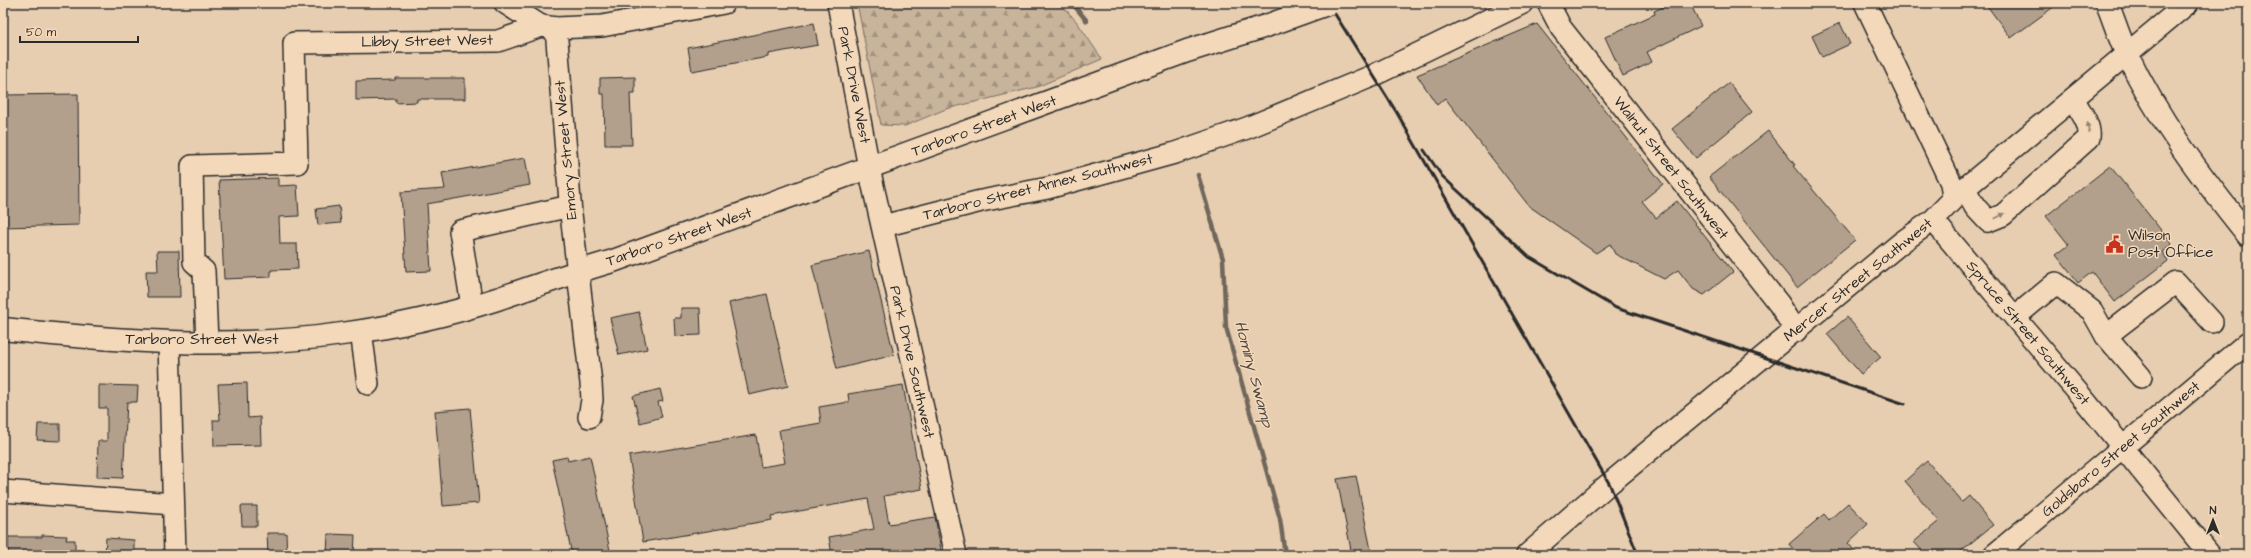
<svg xmlns="http://www.w3.org/2000/svg" width="2251" height="558" font-family="'Architects Daughter',sans-serif">
<style>
.forest{fill:url(#forest-firs);stroke:#7a6f63}
.lines{fill:none;stroke-linecap:round;stroke-linejoin:round}
.stream{stroke:#6f665c;stroke-width:4.5}
.building{fill:#b2a08c;stroke:#2b2b2b}
.minor-casing{stroke:#2b2b2b;stroke-width:24}
.major-casing{stroke:#2b2b2b;stroke-width:25}
.minor{stroke:#f3d8ba;stroke-width:21}
.major{stroke:#f3d8ba;stroke-width:22}
.rail{stroke:#2b2b2b;stroke-width:3}
.major-bridge-casing{stroke:#2b2b2b;stroke-width:25;stroke-linecap:butt}
.major-bridge{stroke:#f3d8ba;stroke-width:22}
.oneway{fill:#8f8272}
.labels{text-anchor:middle;dominant-baseline:central;stroke-width:3;stroke-linejoin:round;paint-order:stroke}
.street-label{font-size:15px;fill:#2b2b2b;stroke:#f3d8ba}
.poi-label{font-size:15px;fill:#2b2b2b;stroke:#f3d8ba;text-anchor:start}
.water-label{font-size:16px;font-style:italic;fill:#4d4843;stroke:#f3d8ba}
</style>
<defs>
<pattern id="forest-firs" width="22" height="20" patternUnits="userSpaceOnUse"><rect width="22" height="20" fill="#c8b39b"/><path d="M5 1l3.5 6h-7zM16 11l3.5 6h-7z" fill="#a3927f"/></pattern>
</defs>
<rect width="100%" height="100%" fill="#e7ceb1"/>
<filter id="ink" filterUnits="userSpaceOnUse"><feTurbulence type="fractalNoise" baseFrequency=".025" numOctaves="2"/><feDisplacementMap in="SourceGraphic" scale="8" xChannelSelector="R" yChannelSelector="G"/><feConvolveMatrix kernelMatrix="1 2 1 2 8 2 1 2 1" color-interpolation-filters="sRGB"/></filter>
<g filter="url(#ink)">
<path class="forest" d="M857 3H1060L1077 22 1102 59 1037 87 946 109 905 126 881 125Z"/>
<g class="lines">
<g class="stream">
<path d="M1072 3 1087 21"/>
<path d="M1198 175 1223 259 1226 327 1280 519 1285 555"/>
</g>
</g>
<g class="building">
<path d="M1672 3H1690L1701 26 1647 52 1652 62 1623 76 1605 37 1655 14 1654 11Z"/>
<path d="M1985 3H2059L2011 38Z"/>
<path d="M814 23 818 45 768 54V57L692 71 688 48Z"/>
<path d="M1840 23 1850 44 1822 57 1812 36Z"/>
<path d="M1537 24 1663 184 1642 201 1656 218 1677 201 1733 272 1704 295 1693 289 1678 270 1664 279 1615 254 1610 244 1596 253 1529 206 1445 98 1437 105 1417 75Z"/>
<path d="M635 77V93H630L632 145H605L604 94H600V78Z"/>
<path d="M395 78H465V99H417V102L396 103V99L356 100V81L395 80Z"/>
<path d="M1729 83 1752 112 1696 158 1672 129Z"/>
<path d="M78 94 79 225 3 227V95Z"/>
<path d="M1768 131 1795 165 1793 166 1855 240 1797 287 1709 177Z"/>
<path d="M525 158 530 185 427 204 431 271 406 272 401 192 445 189 442 173Z"/>
<path d="M2110 166 2172 244 2162 252 2168 261 2115 302 2092 272 2078 283 2056 255 2069 245 2046 216Z"/>
<path d="M278 178V186L297 185 299 216 279 217 280 244H297L298 269 271 270V277L224 279 219 180Z"/>
<path d="M339 206 341 223 318 225 316 209Z"/>
<path d="M157 251H179L180 297H147L146 271H158Z"/>
<path d="M869 251 894 355 837 369 812 265Z"/>
<path d="M767 294 788 386 749 395 729 303Z"/>
<path d="M681 308H700L701 335 675 336 674 318H681Z"/>
<path d="M639 312 647 349 619 355 610 318Z"/>
<path d="M1847 317 1881 357 1861 374 1827 334Z"/>
<path d="M247 383 248 418 260 417 261 445 214 446 213 420H220L218 384Z"/>
<path d="M99 385 138 386 137 402H127L123 478 97 477 98 441H107V408H99Z"/>
<path d="M903 385 922 489 884 496 889 524 935 517 942 555H832L829 537 874 529 868 499 771 516 772 520 643 542 629 456 756 435 761 467 785 463 779 430 821 423 819 407 849 402 848 394Z"/>
<path d="M660 389 663 401 658 402 662 417 640 423 633 396Z"/>
<path d="M470 408 479 503 443 506 435 411Z"/>
<path d="M38 424H60V441L37 440Z"/>
<path d="M590 456 611 555H572L552 460 567 457 568 461Z"/>
<path d="M1927 461 1962 502 1969 496 1993 525 1956 555H1926L1914 542 1939 521 1905 481Z"/>
<path d="M1356 476 1372 555H1352L1337 479Z"/>
<path d="M1848 503 1868 524 1848 543 1858 555H1798L1789 544 1824 514 1829 520Z"/>
<path d="M241 506H257V526H242Z"/>
<path d="M267 533H286L287 555H268Z"/>
<path d="M328 534 355 535 354 555H327Z"/>
<path d="M42 535 67 536 66 540H75V555H8V537H42Z"/>
<path d="M106 538 134 540V555H105Z"/>
</g>
<g class="lines">
<defs>
<g id="minor">
<path d="M505 3 541 26"/>
<path d="M838 3 869 168 956 555"/>
<path d="M1548 3 1561 28 1779 304 1796 331"/>
<path d="M1865 3 1951 183 1953 198"/>
<path d="M556 28 571 214 591 383 592 400 589 417"/>
<path d="M1965 189 1975 207 1988 221 2003 215 2089 138C2091 124 2080 111 2073 99"/>
<path d="M1933 220 2086 402 2210 555"/>
<path d="M883 226 981 201 1048 188 1175 153 1247 128 1372 76 1523 3"/>
<path d="M472 306 460 231 570 206"/>
<path d="M2015 317 2056 283 2092 311 2106 336 2141 377"/>
<path d="M361 331 368 384"/>
<path d="M2106 336 2176 282 2212 322"/>
<path d="M169 342 175 555"/>
<path d="M207 342 204 271 194 262 192 166 297 163 294 43 498 41 541 26 556 28 602 26 724 3"/>
<path d="M3 491 173 504"/>
<path d="M1527 555 1604 488 1902 242 1933 220 1959 193 2188 3"/>
<path d="M1994 555 2248 342"/>
</g>
<g id="major">
<path d="M2107 3C2114 20 2119 38 2127 54 2158 120 2203 179 2248 235"/>
<path d="M3 329C115 341 230 350 342 334 394 327 448 315 497 299 536 286 574 272 613 261L1187 51 1266 26"/>
</g>
</defs>
<use href="#minor" class="minor-casing"/>
<use href="#major" class="major-casing"/>
<use href="#minor" class="minor"/>
<use href="#major" class="major"/>
<g class="rail">
<path d="M1328 3 1397 113 1610 485 1638 555"/>
<path d="M1424 150 1442 176 1529 257 1616 308 1905 404"/>
</g>
<defs>
<path id="major-bridge" d="M1266 26 1330 3"/>
</defs>
<use href="#major-bridge" class="major-bridge-casing"/>
<use href="#major-bridge" class="major-bridge"/>
</g>
<defs><path id="oneway-solid" d="M-6-.8H1V-3.2L6.5 0L1 3.2V.8H-6Z"/></defs>
<g class="oneway">
<use href="#oneway-solid" transform="translate(2088 128) rotate(-106)"/>
<use href="#oneway-solid" transform="translate(2000 216) rotate(-28)"/>
</g>
</g>
<defs>
<symbol id="civic-bare" viewBox="-9 -9 18 18"><path d="M-.6-6.5H3V-4.5H.6V-3L4-1V1h2V6H-6V1h2V-1L-.6-3ZM-1.2 2.5V6h2.4V2.5Z" fill="#c8321e" stroke="#f3d8ba" stroke-width="2.5" paint-order="stroke"/></symbol>
</defs>
<g fill-rule="evenodd">
<use href="#civic-bare" x="2102" y="232" width="25" height="25"/>
</g>
<g class="labels">
<g class="street-label">
<text transform="translate(427 41) rotate(-1)">Libby Street West</text>
<text transform="translate(854 85) rotate(79)">Park Drive West</text>
<text transform="translate(984 126) rotate(-20)">Tarboro Street West</text>
<text transform="translate(566 150) rotate(-95)">Emory Street West</text>
<text transform="translate(1671 168) rotate(52)">Walnut Street Southwest</text>
<text transform="translate(1038 187) rotate(-14)">Tarboro Street Annex Southwest</text>
<text transform="translate(679 237) rotate(-19)">Tarboro Street West</text>
<text transform="translate(1858 280) rotate(-39)">Mercer Street Southwest</text>
<text transform="translate(2028 333) rotate(50)">Spruce Street Southwest</text>
<text x="202" y="339">Tarboro Street West</text>
<text transform="translate(912 362) rotate(77)">Park Drive Southwest</text>
<text transform="translate(2121 449) rotate(-40)">Goldsboro Street Southwest</text>
</g>
<g class="poi-label">
<text x="2128" y="235">Wilson<tspan x="2128" dy="17">Post Office</tspan></text>
</g>
<g class="water-label">
<text transform="translate(1254 374) rotate(75)">Hominy Swamp</text>
</g>
</g>
<rect width="2251" height="558" fill="none" stroke="#f3d8ba" stroke-width="16"/>
<rect x="8" y="8" width="2235" height="542" fill="none" stroke="#2b2b2b" stroke-width="1.5" filter="url(#ink)"/>
<g transform="translate(2213 520)" stroke="#f3d8ba" stroke-width="3" paint-order="stroke">
<path d="M0-3L7 15L0 10L-7 15Z" fill="#2b2b2b"/>
<text y="-6" font-size="11" font-weight="bold" text-anchor="middle" fill="#2b2b2b">N</text>
</g>
<path d="M20 36v6h118v-6" fill="none" stroke="#2b2b2b" stroke-width="2"/>
<text x="26" y="36" font-size="12" fill="#2b2b2b" stroke="#f3d8ba" stroke-width="3" paint-order="stroke">50 m</text>
</svg>
